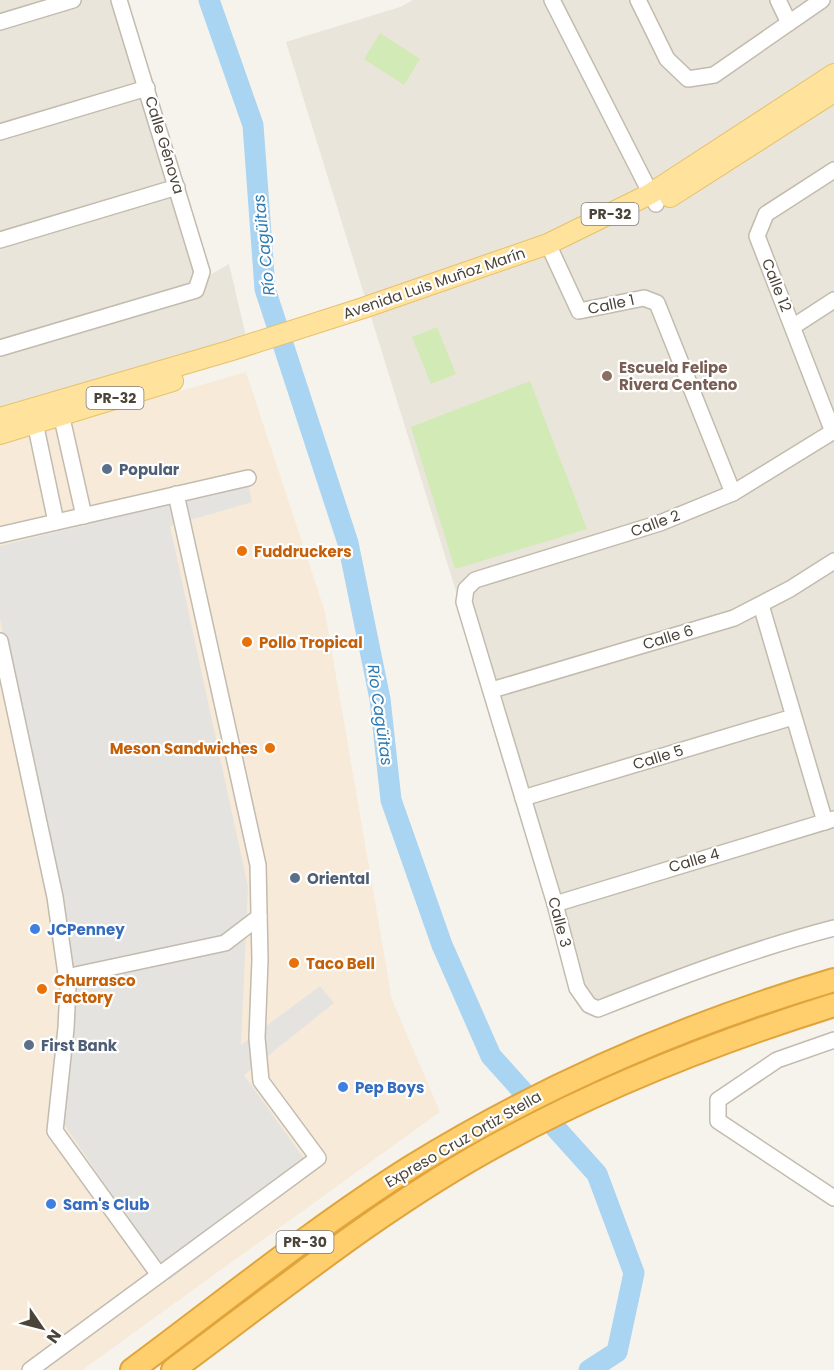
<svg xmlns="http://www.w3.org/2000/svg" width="834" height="1370" font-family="Poppins,sans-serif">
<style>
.residential{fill:#eae5da}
.commercial{fill:#f7ead8}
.pitch{fill:#d2eab5}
.parking{fill:#e5e3e0}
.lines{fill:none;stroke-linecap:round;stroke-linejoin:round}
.river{stroke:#a9d4f2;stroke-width:21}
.minor-casing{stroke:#c2bbae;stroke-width:18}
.major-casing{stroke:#e6c16a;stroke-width:22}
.highway-casing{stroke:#e0a43c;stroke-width:26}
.minor{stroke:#fff;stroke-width:15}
.major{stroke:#ffe39c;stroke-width:20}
.highway{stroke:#ffcf6e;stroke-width:22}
.education-dot{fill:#8d6e63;stroke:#fff;stroke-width:2}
.service-dot{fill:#5c6f8a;stroke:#fff;stroke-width:2}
.food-dot{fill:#e8710a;stroke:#fff;stroke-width:2}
.shop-dot{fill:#3f7fe0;stroke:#fff;stroke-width:2}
.labels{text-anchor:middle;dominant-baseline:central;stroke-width:4.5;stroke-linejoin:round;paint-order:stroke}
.shield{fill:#fff;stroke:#817c74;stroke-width:1.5}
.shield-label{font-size:14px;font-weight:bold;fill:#4b4439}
.street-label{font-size:15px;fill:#4b4439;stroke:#fff}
.education-label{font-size:15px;font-weight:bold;fill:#785e54;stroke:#fff;text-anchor:start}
.service-label{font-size:15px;font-weight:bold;fill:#4e5e75;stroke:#fff;text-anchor:start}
.food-label{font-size:15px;font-weight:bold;fill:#c56008;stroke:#fff;text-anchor:start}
.shop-label{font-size:15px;font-weight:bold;fill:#366cbe;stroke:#fff;text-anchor:start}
.water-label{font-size:16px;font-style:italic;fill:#2e7ab2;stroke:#fff}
</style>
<rect width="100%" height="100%" fill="#f6f3ec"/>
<g class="residential">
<path d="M0 0H119L205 278 229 264 249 349 0 422Z"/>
<path d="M413 0H834V928L590 1005 579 989 286 42 400 7Z"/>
</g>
<path class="commercial" d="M246 372 325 612 392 1000 440 1112 82 1370H0V443Z"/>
<g class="pitch">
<path d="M380 33 420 59 404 85 364 59Z"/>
<path d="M437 327 456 374 431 384 412 337Z"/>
<path d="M530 381 587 529 455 569 411 427Z"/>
</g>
<path class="parking" d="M248 484 252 502 170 526 248 887 241 1045 320 986 334 1003 244 1075 313 1171 169 1280 64 1124 70 972 0 619V546Z"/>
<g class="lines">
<path class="river" d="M209 0 253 125 265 289 348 543 380 699 391 800 442 945 491 1056 597 1174 634 1273 617 1352 589 1370"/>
<defs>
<g id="minor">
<path d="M552 0 656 204"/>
<path d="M638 0 667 59 688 79 714 75 822 0"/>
<path d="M778 0 789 23"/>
<path d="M0 22 73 0"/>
<path d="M0 132 147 88"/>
<path d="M0 240 177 187"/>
<path d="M548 244 579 311 644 298 657 303 733 493"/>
<path d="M794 326 834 300"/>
<path d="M0 348 196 290 202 272 119 0"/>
<path d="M59 405 84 516"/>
<path d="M33 413 56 522"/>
<path d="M834 431 733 493 660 523 475 580 466 589 464 602 555 904 577 988 589 1005 598 1009C676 978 753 949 834 928"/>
<path d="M833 432 757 236 766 214 834 170"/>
<path d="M0 535 248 478"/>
<path d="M761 605 825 822"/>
<path d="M0 641 55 897 68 988 66 1028 55 1131 159 1275"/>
<path d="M492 690 734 618 790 589 834 561"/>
<path d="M523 798 793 717"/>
<path d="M555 904 834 819"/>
<path d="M66 977 225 943 259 917"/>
<path d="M834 1040 777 1060 718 1100V1121L834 1198"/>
<path d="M30 1370 318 1158 261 1081 257 1038 260 960 258 865 176 494"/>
</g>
<g id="major">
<path d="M670 197 834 92"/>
<path d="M0 418 229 351 363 308 548 244 650 194 834 74"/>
<path d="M0 434 173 381"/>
</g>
<g id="highway">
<path d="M132 1370C224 1302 314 1228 411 1167 544 1085 685 1024 834 980"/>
<path d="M173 1370C280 1291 385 1205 502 1142 608 1084 719 1041 834 1005"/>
</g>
</defs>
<use href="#minor" class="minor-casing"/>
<use href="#major" class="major-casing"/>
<use href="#highway" class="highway-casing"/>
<use href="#minor" class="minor"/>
<use href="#major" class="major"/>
<use href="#highway" class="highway"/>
</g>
<circle class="education-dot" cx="607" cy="376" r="6"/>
<g class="service-dot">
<circle cx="107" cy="469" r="6"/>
<circle cx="295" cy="878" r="6"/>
<circle cx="29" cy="1045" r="6"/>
</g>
<g class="food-dot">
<circle cx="242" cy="551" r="6"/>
<circle cx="247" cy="642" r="6"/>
<circle cx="270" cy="748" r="6"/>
<circle cx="294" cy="963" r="6"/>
<circle cx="42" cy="989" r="6"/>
</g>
<g class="shop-dot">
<circle cx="35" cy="929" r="6"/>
<circle cx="343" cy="1087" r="6"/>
<circle cx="51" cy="1204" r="6"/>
</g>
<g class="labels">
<g class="shield">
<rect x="581.5" y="203" width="57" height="22" rx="4.5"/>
<rect x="86.5" y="387" width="57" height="22" rx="4.5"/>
<rect x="276.5" y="1231" width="57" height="22" rx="4.5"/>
</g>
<g class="shield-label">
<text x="610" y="214">PR-32</text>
<text x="115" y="398">PR-32</text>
<text x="305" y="1242">PR-30</text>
</g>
<g class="street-label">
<text transform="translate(165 145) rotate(73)">Calle Génova</text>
<text transform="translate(434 283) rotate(-19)">Avenida Luis Muñoz Marín</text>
<text transform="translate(777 285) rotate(68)">Calle 12</text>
<text transform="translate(611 304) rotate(-12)">Calle 1</text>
<text transform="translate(655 523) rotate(-20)">Calle 2</text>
<text transform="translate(668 637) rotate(-17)">Calle 6</text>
<text transform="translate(658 757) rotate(-17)">Calle 5</text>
<text transform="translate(694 860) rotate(-16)">Calle 4</text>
<text transform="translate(560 922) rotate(75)">Calle 3</text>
<text transform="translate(463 1139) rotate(-30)">Expreso Cruz Ortiz Stella</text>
</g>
<g class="education-label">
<text x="619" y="367">Escuela Felipe<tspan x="619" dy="17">Rivera Centeno</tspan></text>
</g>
<g class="service-label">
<text x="119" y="469">Popular</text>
<text x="307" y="878">Oriental</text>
<text x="41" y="1045">First Bank</text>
</g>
<g class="food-label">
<text x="254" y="551">Fuddruckers</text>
<text x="259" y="642">Pollo Tropical</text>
<text x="258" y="748" text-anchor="end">Meson Sandwiches</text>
<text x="306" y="963">Taco Bell</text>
<text x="54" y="980">Churrasco<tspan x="54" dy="17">Factory</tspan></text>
</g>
<g class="shop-label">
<text x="47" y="929">JCPenney</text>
<text x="355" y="1087">Pep Boys</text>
<text x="63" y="1204">Sam's Club</text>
</g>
<g class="water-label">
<text transform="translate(264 245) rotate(-96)">Río Cagüitas</text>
<text transform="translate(380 715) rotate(82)">Río Cagüitas</text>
</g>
</g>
<g transform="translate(42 1328) rotate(125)" stroke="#ffffff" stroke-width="4.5" paint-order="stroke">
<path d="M0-4.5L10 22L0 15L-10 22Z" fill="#4b4439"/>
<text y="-9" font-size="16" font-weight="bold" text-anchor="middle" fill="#4b4439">N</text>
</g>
</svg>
